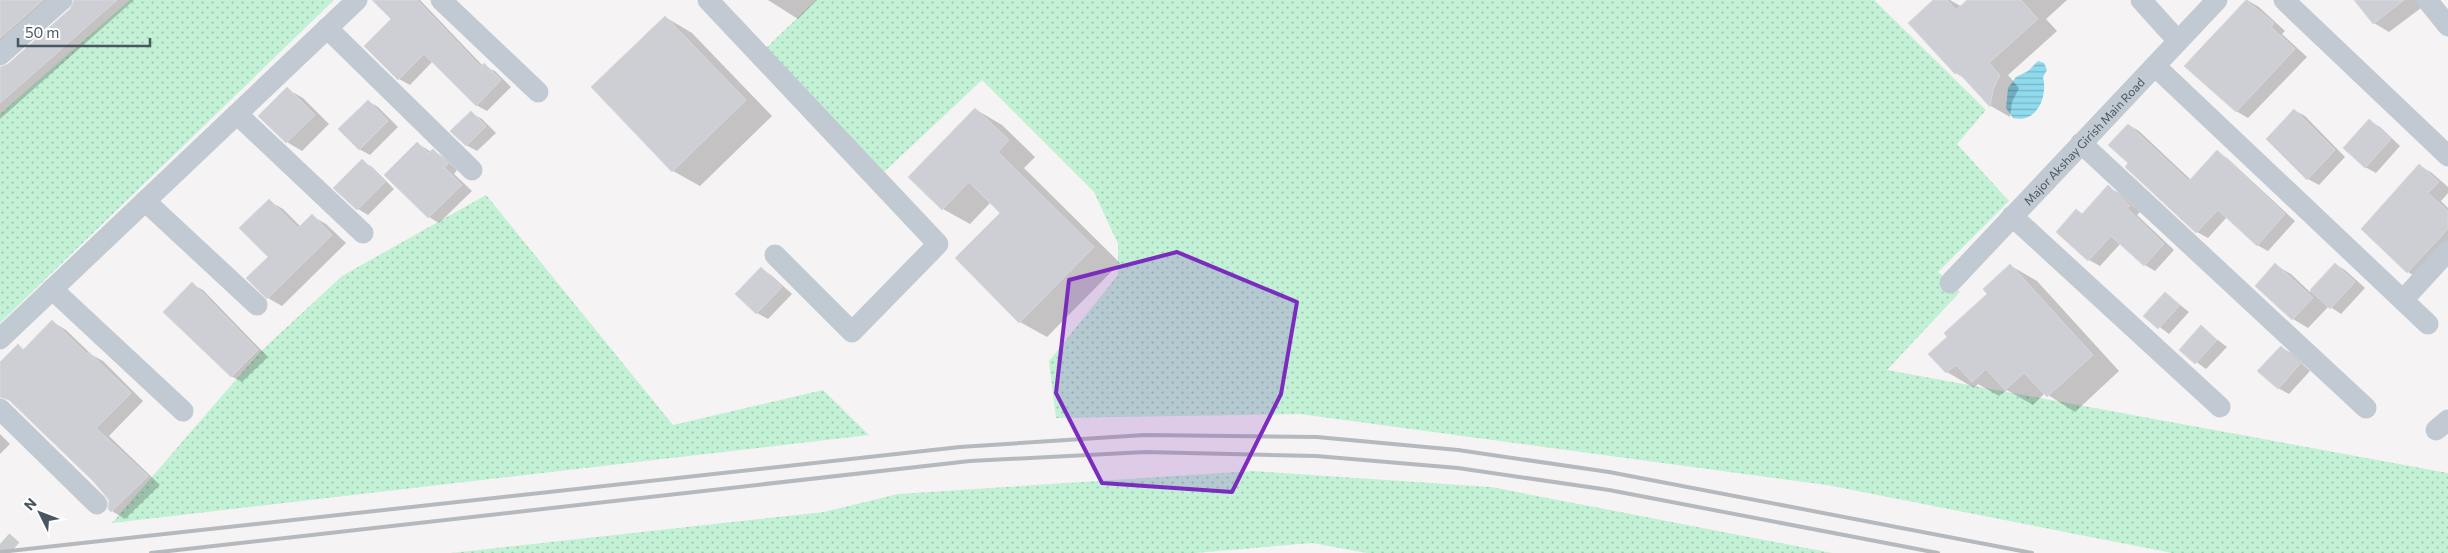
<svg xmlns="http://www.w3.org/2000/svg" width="2448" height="553" font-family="Commissioner,sans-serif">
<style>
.grass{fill:url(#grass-dots)}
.water{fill:url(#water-rules)}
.shadow{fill:#0003}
.building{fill:#cdcfd5;stroke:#d7d9de}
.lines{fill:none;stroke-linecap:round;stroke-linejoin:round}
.primary-tunnel{stroke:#caccce;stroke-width:28;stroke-dasharray:28 14;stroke-linecap:butt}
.street{stroke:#c1cad2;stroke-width:21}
.rail{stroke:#b5b8bd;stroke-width:4}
.marked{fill:#7b2cbf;fill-opacity:0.2;stroke:#7b2cbf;stroke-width:4;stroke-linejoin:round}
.labels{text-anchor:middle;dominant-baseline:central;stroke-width:4.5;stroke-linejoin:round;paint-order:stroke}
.street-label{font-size:12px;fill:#4a5661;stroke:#fff}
</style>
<defs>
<pattern id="grass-dots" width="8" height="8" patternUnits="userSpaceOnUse" patternTransform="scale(1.25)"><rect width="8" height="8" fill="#c3f1d5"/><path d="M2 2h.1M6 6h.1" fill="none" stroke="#a0c6b0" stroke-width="1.8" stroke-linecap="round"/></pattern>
<pattern id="water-rules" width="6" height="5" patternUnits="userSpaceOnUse" patternTransform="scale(1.25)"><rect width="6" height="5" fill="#90daee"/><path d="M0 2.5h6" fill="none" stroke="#78b4c4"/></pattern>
</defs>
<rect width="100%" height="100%" fill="#f5f3f3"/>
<g class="grass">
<path d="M130 0H334L0 323V114Z"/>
<path d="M816 0H1874L1986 110 1957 144 2009 201 1938 272 1960 292 1887 370 2448 473V553H2172L1827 485 1300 414 1056 418 1049 361 1118 275V244L1094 192 982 80 884 172 766 48Z"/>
<path d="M486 195 673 425 823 390 869 435 112 523 260 352 342 276Z"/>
<path d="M1253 471 1491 487 1832 553H1367L1312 543 1195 553H451L824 512 898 494Z"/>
</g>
<path class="water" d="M2038 61 2044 63 2047 70 2043 77C2048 96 2037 124 2013 118L2006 108 2008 88 2016 77 2028 71Z"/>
<g class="shadow">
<path d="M0 0H60L0 57Z"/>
<path d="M75 0H134L0 119V68L9 65 71 10Z"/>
<path d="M381 0H420L483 66 495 71 511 87 487 111 476 105 433 61 410 85 399 79 365 46 393 19Z"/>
<path d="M768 0H817L798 19Z"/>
<path d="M1935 0H1950L1962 7 1969 0H2067L2046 19 2057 31 2008 75 2019 88 2012 102 2010 117 1991 106 1967 80 1956 73 1909 23Z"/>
<path d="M2247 0 2259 7 2285 31 2282 34 2307 57 2248 118 2236 111 2186 65Z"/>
<path d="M2356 0H2421L2425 5 2389 32 2374 23Z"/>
<path d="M665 17 692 33 772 116 700 186 673 171Z"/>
<path d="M287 89 303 98 329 124 302 151 287 142Z"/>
<path d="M368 101 378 107 398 127 370 155 359 149Z"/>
<path d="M975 109 1002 125 1035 157 1024 168 1120 263 1047 337 1020 322 956 258 1001 213 991 202 970 224 943 209Z"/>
<path d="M2294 110 2305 116 2345 157 2319 185 2308 179 2268 139Z"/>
<path d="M471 113 482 119 496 133 477 151 466 145Z"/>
<path d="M2369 121 2380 127 2400 146 2376 173 2365 167Z"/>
<path d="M2129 125 2139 131 2191 180 2217 152 2227 158 2295 221 2268 251 2257 245 2227 217 2208 238 2197 232 2127 167 2130 163Z"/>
<path d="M417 143 431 152 433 150 443 157 457 170 454 174 472 191 439 223 429 217 386 175Z"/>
<path d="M362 161 372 167 394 189 368 215 358 209Z"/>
<path d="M2419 165 2432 173 2448 187V193L2441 201 2448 208V251L2421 280 2408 272 2362 229Z"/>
<path d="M2108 187 2119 193 2140 212 2137 215 2174 250 2155 271 2145 265 2121 243 2100 266 2089 260 2058 231 2077 211 2083 214Z"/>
<path d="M269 201 283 209 301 227 312 216 326 224 346 243 282 306 268 298Z"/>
<path d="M2335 264 2345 270 2365 288 2341 314 2329 306 2308 328 2293 319 2275 265 2291 274 2310 292Z"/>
<path d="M2011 266 2037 281 2119 371 2075 412 2045 393 2033 405 2007 390 1999 396 1978 384 1974 388 1947 372 1949 337 1989 294Z"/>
<path d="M761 269 771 275 792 294 768 319 757 313 737 294Z"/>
<path d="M192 284 203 290 268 357 242 382 231 376Z"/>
<path d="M2165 293 2189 312 2169 334 2145 316Z"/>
<path d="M53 322 66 330 92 355 103 361 143 401 109 436 160 485 125 519 112 511 110 500 94 480 15 404 0 395V364L18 346 25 350Z"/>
<path d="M2201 327 2227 347 2206 369 2180 350Z"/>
<path d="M2281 347 2291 353 2310 371 2289 394 2278 388Z"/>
<path d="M0 434 10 444 0 454Z"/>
</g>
<g class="building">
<path d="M0 0H43L0 38Z"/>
<path d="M74 0H117L0 103V67L8 64 70 9Z"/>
<path d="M372 0H417L481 67 484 63 501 80 476 106 424 54 398 80 364 46 391 19Z"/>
<path d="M1933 0H1947L1956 10 1967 0H2021L2038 19 1989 63 2000 75 1993 90 1990 107 1958 72 1955 74 1908 23Z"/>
<path d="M2246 0 2274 23 2271 27 2295 49 2236 112 2184 66Z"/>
<path d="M2354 0H2404L2373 24Z"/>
<path d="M665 16 746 100 672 172 591 87Z"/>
<path d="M287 87 315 115 286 143 258 116Z"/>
<path d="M368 100 388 121 359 150 338 129Z"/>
<path d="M975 108 1009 140 998 152 1094 247 1019 323 955 258 1000 213 969 182 942 210 908 177Z"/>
<path d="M2294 109 2335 150 2307 180 2266 139Z"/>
<path d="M471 111 486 126 466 146 450 131Z"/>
<path d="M2369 119 2391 139 2365 168 2343 148Z"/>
<path d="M2128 124 2189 181 2217 150 2285 214 2257 246 2218 210 2196 233 2125 167 2128 163 2108 145Z"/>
<path d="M417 142 428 153 433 149 448 164 444 167 462 185 428 218 384 175Z"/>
<path d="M362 159 385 182 357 210 333 188Z"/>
<path d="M2419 164 2439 182 2428 193 2448 211V229L2407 273 2361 229Z"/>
<path d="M2108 185 2130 206 2127 208 2164 244 2144 266 2111 236 2088 261 2056 232 2076 209 2082 214Z"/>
<path d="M269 199 298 228 312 214 332 235 267 299 246 278 268 257 239 228Z"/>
<path d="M2275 263 2313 298 2292 320 2255 286Z"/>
<path d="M2335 263 2355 282 2330 309 2310 290Z"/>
<path d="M2010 264 2093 355 2047 397 2024 373 2005 390 1986 369 1972 382 1956 365 1946 373 1928 354 1947 337 1944 333 1987 294 1983 289Z"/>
<path d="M761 267 782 287 756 314 735 294Z"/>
<path d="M192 282 258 350 231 377 163 312Z"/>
<path d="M2165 292 2180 305 2158 329 2143 316Z"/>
<path d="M52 320 87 354 89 352 131 393 96 428 148 476 111 512 108 509 109 500 93 481 9 400 0 397V362L18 344 23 350Z"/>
<path d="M2201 325 2217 340 2195 364 2179 350Z"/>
<path d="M2281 346 2300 364 2278 389 2257 371Z"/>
</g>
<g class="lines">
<path class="primary-tunnel" d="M0 544 10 553"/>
<g class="street">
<path d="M441 0 538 92"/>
<path d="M708 0 938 244 852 332 775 255"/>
<path d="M2141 0 2178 41"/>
<path d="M2284 0 2448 156"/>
<path d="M2427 0 2448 26"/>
<path d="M327 28 472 170"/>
<path d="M0 55 62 0"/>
<path d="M2155 66 2428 324"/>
<path d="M237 114 363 233"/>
<path d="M2081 143 2366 408"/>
<path d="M145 201 257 305"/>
<path d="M2012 216 2220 407"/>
<path id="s1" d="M1950 283 2217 0"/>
<path d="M52 289 183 411"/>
<path d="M2403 300 2448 251"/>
<path d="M0 339 357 0"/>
<path d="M0 409 97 504"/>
<path d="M2436 430 2448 420"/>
</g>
<g class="rail">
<path d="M0 552 960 447 1144 435 1317 437 1458 450 1609 472 2032 553"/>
<path d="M151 553 970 461 1145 452 1316 456 1458 468 1609 490 1938 553"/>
</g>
</g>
<path class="marked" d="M1177 252 1297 302 1281 394 1232 492 1102 483 1056 393 1069 280Z"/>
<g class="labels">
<g class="street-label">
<text stroke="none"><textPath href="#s1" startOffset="195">Major Akshay Girish Main Road</textPath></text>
</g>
</g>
<g transform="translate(40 513) rotate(312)" stroke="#ffffff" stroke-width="4" paint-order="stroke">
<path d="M0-4L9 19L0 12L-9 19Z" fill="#4a5661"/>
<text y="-8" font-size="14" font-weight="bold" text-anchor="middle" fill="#4a5661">N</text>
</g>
<path d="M18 38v8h132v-8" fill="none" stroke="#4a5661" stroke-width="2.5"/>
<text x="25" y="38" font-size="15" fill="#4a5661" stroke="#ffffff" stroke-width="4" paint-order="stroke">50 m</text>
</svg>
